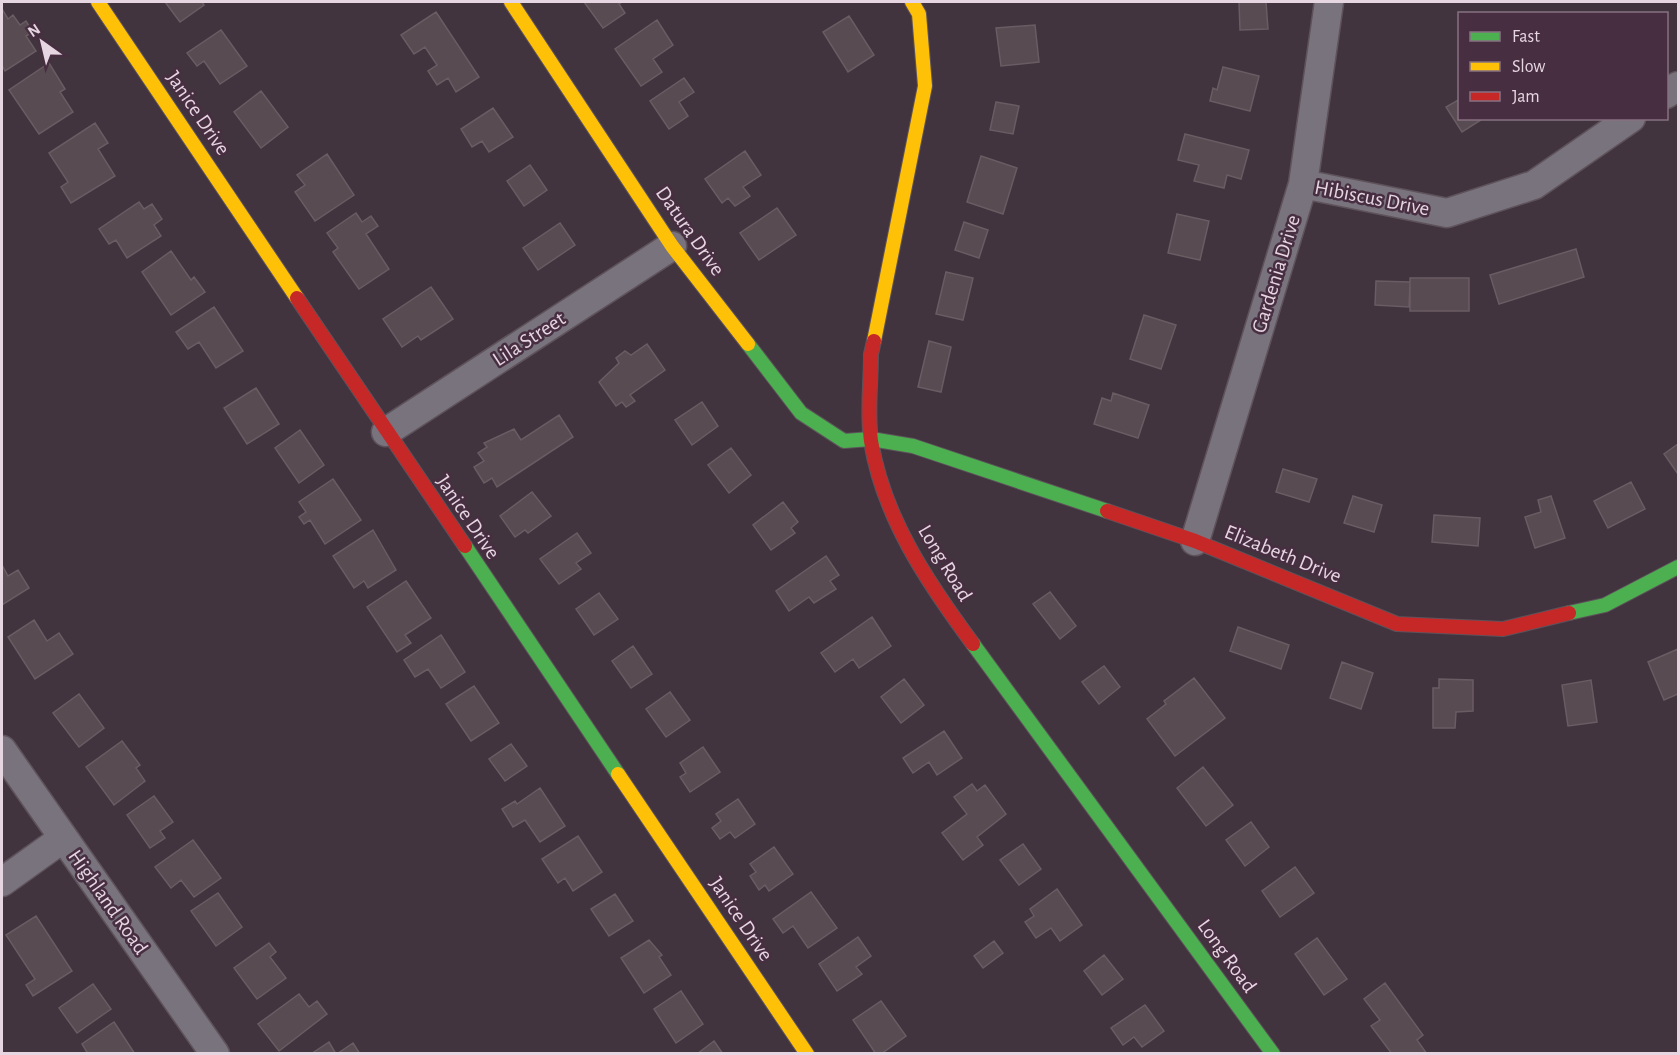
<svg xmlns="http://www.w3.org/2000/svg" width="1680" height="1055" viewBox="0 0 1680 1055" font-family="'Alegreya Sans',sans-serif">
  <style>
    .building { fill: #584b52; stroke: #695c62; stroke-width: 1.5 }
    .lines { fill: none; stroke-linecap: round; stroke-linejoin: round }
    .street-casing { stroke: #5e525b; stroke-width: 31 }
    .fast-casing { stroke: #5e525b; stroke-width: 16 }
    .slow-casing { stroke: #5e525b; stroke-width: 16 }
    .jam-casing { stroke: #5e525b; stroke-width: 16 }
    .street { stroke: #79737e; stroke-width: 28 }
    .fast { stroke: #4caf50; stroke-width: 14 }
    .slow { stroke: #ffc107; stroke-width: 14 }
    .jam { stroke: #c62828; stroke-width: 14 }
    .labels { text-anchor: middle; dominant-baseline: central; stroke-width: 5; stroke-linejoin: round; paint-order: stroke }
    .street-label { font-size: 21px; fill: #e6d6e2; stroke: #472e41 }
  </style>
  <rect width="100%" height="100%" fill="#41343e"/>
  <!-- building -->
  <path class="building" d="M165 2H202L204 5 180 22Z
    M584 2H622L619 4 625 13 603 28Z
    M1239 2H1266L1268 29 1240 30Z
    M2 9 8 19 13 15 20 25 26 21 33 32 26 36 36 51 5 71 2 65Z
    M436 12 479 77 456 92 448 78 437 85 428 71 437 65 425 47 414 54 401 35Z
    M849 16 874 55 848 72 823 32Z
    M657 20 673 45 653 59 662 72 641 86 615 49Z
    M1035 25 1039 62 1001 66 996 28Z
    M221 30 247 66 220 84 204 61 197 66 187 53Z
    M49 63 65 89 60 92 73 112 39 134 9 90Z
    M1223 67 1259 76 1250 111 1210 101 1213 88 1217 90Z
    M684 78 694 92 679 102 688 116 669 129 650 101Z
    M261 91 288 127 261 148 234 112Z
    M1460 99V118H1484L1462 132 1446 107Z
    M996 102 1019 106 1013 134 990 130Z
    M493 108 513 137 489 152 482 141 472 147 461 129Z
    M95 123 108 143 98 149 115 176 71 203 61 187 68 182 49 153Z
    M1185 134 1249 150 1241 179 1227 175 1224 188 1194 181 1199 165 1178 160Z
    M745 151 761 175 743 187 750 196 735 206 728 198 722 203 705 179Z
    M327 154 354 195 315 221 295 192 305 185 297 175Z
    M981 156 1017 168 1003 214 967 202Z
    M530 165 547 190 524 206 507 181Z
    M139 202 144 209 152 204 162 219 154 225 161 236 127 258 116 240 109 244 99 229Z
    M777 208 796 235 759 260 740 233Z
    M356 213 362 222 371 216 378 226 366 234 389 269 359 289 333 252 338 248 327 233Z
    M1177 214 1209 221 1200 260 1168 253Z
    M964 222 988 230 979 258 955 250Z
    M560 223 575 245 538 270 523 248Z
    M1576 249 1584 277 1499 304 1490 275Z
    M171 251 191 280 194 277 205 292 171 315 142 272Z
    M946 272 973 278 963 320 936 314Z
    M1410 278H1469V311H1410Z
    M1376 281 1410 282 1409 307 1375 305Z
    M431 287 453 319 421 340 418 336 402 347 383 319Z
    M214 307 243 351 216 368 199 342 188 349 176 332Z
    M1144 315 1176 325 1161 369 1130 359Z
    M929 341 951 347 941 392 918 387Z
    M647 344 665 370 630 395 635 401 626 407 622 402 616 406 599 382 619 363 616 358 625 351 631 355Z
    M256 388 279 424 247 444 224 408Z
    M1113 393 1149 405 1138 438 1094 424 1102 398 1111 401Z
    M702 402 718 426 692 445 675 420Z
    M559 415 573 437 497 487 492 478 484 483 474 467 484 461 478 453 487 447 484 443 514 429 521 440Z
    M300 430 324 465 299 483 275 448Z
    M1678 444V474L1664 454Z
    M731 448 751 475 729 493 708 465Z
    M1283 469 1317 479 1309 502 1276 492Z
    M333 479 361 520 325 544 310 520 304 524 299 517 306 512 299 502Z
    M1631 482 1645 509 1608 528 1594 501Z
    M532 492 551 516 528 533 525 530 515 537 500 516Z
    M1353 496 1382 505 1374 532 1344 523Z
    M1551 496 1565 538 1535 548 1525 517 1541 512 1538 500Z
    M783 502 798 522 791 528 795 533 771 550 753 525Z
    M1434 515 1480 518 1478 546 1432 542Z
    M373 530 396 570 368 588 364 581 354 588 333 556Z
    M577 533 591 553 576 563 581 569 559 584 540 559Z
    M826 556 839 575 830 581 836 589 814 603 809 597 789 611 776 591Z
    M2 565 8 576 18 570 29 588 2 605Z
    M406 581 431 618 405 635 411 643 397 652 367 607Z
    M1050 592 1076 626 1060 639 1033 604Z
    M599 593 618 619 594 635 576 609Z
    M872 617 891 646 859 668 853 659 835 672 821 653Z
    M34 620 47 641 59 633 73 654 35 679 8 637Z
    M1238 627 1289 645 1281 669 1230 651Z
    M441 635 465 672 441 688 428 669 415 677 404 660Z
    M633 646 652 674 631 688 612 661Z
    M1678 649V694L1664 700 1648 662Z
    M1342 662 1373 673 1361 709 1330 698Z
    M1104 666 1120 687 1099 704 1082 682Z
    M1194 678 1225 718 1175 756 1147 719 1166 704 1164 701Z
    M904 679 924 705 901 723 881 697Z
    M1439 679 1473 680V711L1456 712 1455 728H1433V688H1439Z
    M1591 680 1597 722 1568 726 1562 685Z
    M474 686 499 723 471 741 446 704Z
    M670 692 690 720 666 737 646 709Z
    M79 694 104 728 79 747 53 713Z
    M944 731 962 758 937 775 929 762 913 773 903 758Z
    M122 741 140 765 136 768 145 781 114 805 86 767Z
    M511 744 527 766 505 781 489 759Z
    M703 747 720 772 690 792 680 777 686 773 680 763Z
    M1203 767 1233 805 1206 826 1177 788Z
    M972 784 977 791 985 785 1006 814 977 837 983 845 963 860 942 833 967 814 954 797Z
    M540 788 565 826 540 842 525 820 513 827 502 809 515 801 517 804Z
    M154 796 173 822 160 831 165 838 150 848 127 815Z
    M738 799 755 824 735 838 730 832 720 839 712 828 721 821 716 814Z
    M1251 822 1269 847 1245 866 1226 840Z
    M578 836 602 872 573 891 565 878 558 883 542 859Z
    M193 840 221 878 194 897 181 880 171 888 155 867Z
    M1023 844 1041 869 1019 885 1000 860Z
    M774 847 793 874 769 891 765 885 759 890 750 876 756 872 750 864Z
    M1295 867 1314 893 1280 917 1262 891Z
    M1057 889 1082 925 1060 941 1051 928 1036 938 1025 922 1034 916 1030 909Z
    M811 892 837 928 808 948 793 926 783 933 773 919Z
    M218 893 242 927 216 946 191 911Z
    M615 894 633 921 609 936 591 909Z
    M36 916 72 971 33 996 26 985 35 979 6 935Z
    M858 937 871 956 856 967 862 974 837 991 819 964Z
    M1317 938 1347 979 1324 995 1295 954Z
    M649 940 662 955 659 957 671 975 644 993 621 958Z
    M994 941 1003 953 983 968 974 956Z
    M269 943 276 952 270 957 286 978 257 999 234 968Z
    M1104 955 1123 979 1102 995 1084 971Z
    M1385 983 1423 1035 1417 1040 1427 1054H1392L1371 1026 1380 1020 1364 999Z
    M93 984 111 1009 77 1033 59 1008Z
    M681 991 703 1024 676 1043 654 1009Z
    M299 994 309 1007 317 1001 327 1014 279 1051 258 1024Z
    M881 1001 906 1036 881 1054H876L853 1020Z
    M1145 1005 1164 1031 1142 1047 1134 1037 1123 1045 1111 1028Z
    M114 1022 135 1054H88L82 1044Z
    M714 1041 723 1054H697Z
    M329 1042 336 1054H311Z
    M353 1043 360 1054H337Z"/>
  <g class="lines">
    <defs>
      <path id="street" d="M1666 94 1678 86
        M1303 184 1447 213 1534 185 1631 118
        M386 432 672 246
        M1195 541 1303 184 1329 2
        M2 750 215 1054
        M2 882 62 839"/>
      <path id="fast" d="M748 344 801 413 844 441 871 439 913 446 1107 511
        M465 546 618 774
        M1569 613 1605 605 1678 567
        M973 644 1273 1054"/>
      <path id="slow" d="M98 2 297 298
        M511 2 672 246 748 344
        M874 341 925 86 919 14 912 2
        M618 774 807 1054"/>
      <path id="jam" d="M297 298 465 546
        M874 341 871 354C871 382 867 413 871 441 883 517 928 583 973 644
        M1107 511 1195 541 1397 624 1503 629 1569 613"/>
    </defs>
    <!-- street casing -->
    <use href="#street" class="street-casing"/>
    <!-- fast casing -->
    <use href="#fast" class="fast-casing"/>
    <!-- slow casing -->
    <use href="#slow" class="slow-casing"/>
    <!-- jam casing -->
    <use href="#jam" class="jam-casing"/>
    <!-- street -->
    <use href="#street" class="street"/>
    <!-- fast -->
    <use href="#fast" class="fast"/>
    <!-- slow -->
    <use href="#slow" class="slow"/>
    <!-- jam -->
    <use href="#jam" class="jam"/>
  </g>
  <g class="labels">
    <!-- street labels -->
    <g class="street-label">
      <text transform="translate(198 113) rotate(56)">Janice Drive</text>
      <text transform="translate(1372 198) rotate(11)">Hibiscus Drive</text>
      <text transform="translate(690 231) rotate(55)">Datura Drive</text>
      <text transform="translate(1276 274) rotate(-73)">Gardenia Drive</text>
      <text transform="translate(529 339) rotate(-33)">Lila Street</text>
      <text transform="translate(468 517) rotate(56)">Janice Drive</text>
      <text transform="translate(1283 554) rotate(22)">Elizabeth Drive</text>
      <text transform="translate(945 563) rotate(59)">Long Road</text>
      <text transform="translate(108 902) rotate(55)">Highland Road</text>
      <text transform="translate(741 919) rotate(56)">Janice Drive</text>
      <text transform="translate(1227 956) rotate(54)">Long Road</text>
    </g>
  </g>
  <!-- border -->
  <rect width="1680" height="1055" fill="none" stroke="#e6d6e2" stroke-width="6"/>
  <!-- legend -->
  <rect x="1458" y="12" width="210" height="108" fill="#472e41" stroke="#877181" stroke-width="1.5"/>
  <rect x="1470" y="32" width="30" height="9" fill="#4caf50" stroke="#877181" stroke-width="1.5"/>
  <text x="1512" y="42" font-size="18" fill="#e6d6e2">Fast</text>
  <rect x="1470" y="62" width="30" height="9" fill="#ffc107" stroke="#877181" stroke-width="1.5"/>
  <text x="1512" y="72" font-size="18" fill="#e6d6e2">Slow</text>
  <rect x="1470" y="92" width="30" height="9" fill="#c62828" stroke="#877181" stroke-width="1.5"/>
  <text x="1512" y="102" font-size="18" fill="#e6d6e2">Jam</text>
  <!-- north arrow -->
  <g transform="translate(42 42) rotate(326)" stroke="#472e41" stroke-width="4.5" paint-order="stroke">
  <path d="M0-4.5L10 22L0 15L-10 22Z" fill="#e6d6e2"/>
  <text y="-9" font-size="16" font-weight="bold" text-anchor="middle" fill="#e6d6e2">N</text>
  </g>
</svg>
